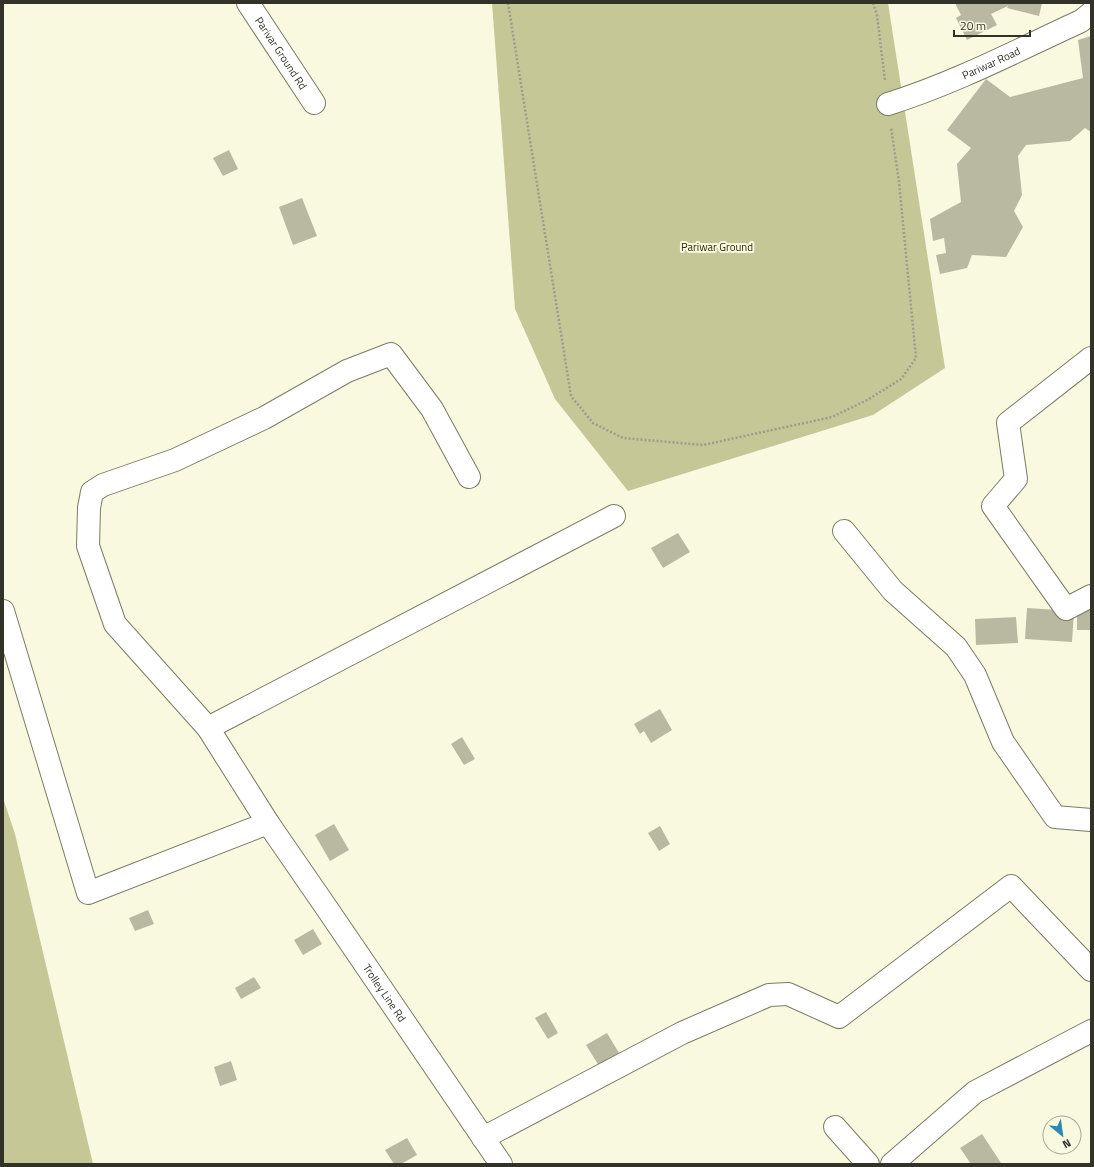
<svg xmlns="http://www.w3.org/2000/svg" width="1094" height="1167" viewBox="0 0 1094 1167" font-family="'Titillium Web',sans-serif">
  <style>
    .green { fill: #c6c797 }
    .building { fill: #b9b9a1 }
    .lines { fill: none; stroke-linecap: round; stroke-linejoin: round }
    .minor-casing { stroke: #7b7c65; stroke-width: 24 }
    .path { stroke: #9c9d8a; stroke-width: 2.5; stroke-dasharray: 2 2; stroke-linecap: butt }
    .minor { stroke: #fff; stroke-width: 22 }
    .labels { text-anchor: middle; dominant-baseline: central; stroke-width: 4; stroke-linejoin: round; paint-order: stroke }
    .street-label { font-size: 11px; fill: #323228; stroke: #f8f9df }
    .park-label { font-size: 11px; fill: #2b2b0a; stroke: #f8f9df }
  </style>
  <rect width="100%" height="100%" fill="#f8f9df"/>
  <!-- green -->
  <path class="green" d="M492 3H888L945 368 873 415 628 491 555 399 515 309Z
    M3 798 15 834 93 1164H3Z"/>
  <!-- building -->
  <path class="building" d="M955 3H1042L1039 16 1007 8 1008 6 991 14 997 25 967 40 956 18 961 15Z
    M1091 36V132L1085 128 1070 141 1026 145 1018 156 1022 195 1014 211 1023 227 1006 257 972 255 967 268 940 274 936 255 946 253 944 238 933 241 930 219 961 202 957 164 971 148 947 130 986 79 1010 97 1083 78 1078 40Z
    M229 150 238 169 223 176 213 158Z
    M302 198 317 236 293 245 279 207Z
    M678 533 690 552 663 568 651 548Z
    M1077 605H1091V630H1077Z
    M1027 608 1074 611 1072 642 1025 639Z
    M1016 617 1018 643 976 645 975 619Z
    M660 709 672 730 651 743 644 731 640 734 634 724Z
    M462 737 475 759 464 765 451 744Z
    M334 824 349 850 330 861 315 835Z
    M660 826 670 844 659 851 648 833Z
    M148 910 154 924 135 931 129 918Z
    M313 929 322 944 303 955 294 940Z
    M254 977 261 988 241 999 235 988Z
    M546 1012 558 1033 548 1039 535 1018Z
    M607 1033 619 1053 599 1066 586 1045Z
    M231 1061 237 1080 220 1086 214 1067Z
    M982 1134 1001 1163 999 1164H971L960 1148Z
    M407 1138 417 1155 401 1164H394L385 1150Z"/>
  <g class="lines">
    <defs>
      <g id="minor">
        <path id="s1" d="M248 3 314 103"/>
        <path id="s2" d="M888 104C955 83 1018 50 1081 21L1091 13"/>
        <path d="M1091 358 1008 423 1016 479 993 506 1066 609 1091 596"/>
        <path id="s3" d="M469 477 432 409 391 354 347 371 264 418 175 460 103 485 92 492 89 508 88 546 115 624 208 728 268 823 328 910 501 1164"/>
        <path d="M844 531 893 591 956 647 975 675 1003 742 1055 817 1091 820"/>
        <path d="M3 611 88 893 268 823"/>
        <path d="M208 728 614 516"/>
        <path d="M835 1127 868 1164"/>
        <path d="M483 1138 682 1033 769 995 788 994 839 1017 1011 886 1091 970"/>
        <path d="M892 1164 975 1092 1091 1031"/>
      </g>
    </defs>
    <!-- minor casing -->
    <use href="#minor" class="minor-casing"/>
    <!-- path -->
    <path class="path" d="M508 3 571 396 593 423 623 438 703 445 832 417 869 399 901 379 916 358 899 182 891 127
      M873 3 877 15 885 81"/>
    <!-- minor -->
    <use href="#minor" class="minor"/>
  </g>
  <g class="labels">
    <!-- street labels -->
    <g class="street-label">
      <text stroke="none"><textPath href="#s1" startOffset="60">Parivar Ground Rd</textPath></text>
      <text stroke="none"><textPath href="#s2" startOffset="111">Pariwar Road</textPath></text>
      <text stroke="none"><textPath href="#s3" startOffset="1071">Trolley Line Rd</textPath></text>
    </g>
    <!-- park labels -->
    <g class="park-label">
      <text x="717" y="247">Pariwar Ground</text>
    </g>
  </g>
  <!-- border -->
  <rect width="1094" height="1167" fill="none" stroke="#323228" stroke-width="8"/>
  <!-- north arrow -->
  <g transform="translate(1062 1135) rotate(151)"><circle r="19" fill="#f8f9df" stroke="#a9a996"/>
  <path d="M0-3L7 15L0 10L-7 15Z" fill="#2a8ab5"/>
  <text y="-6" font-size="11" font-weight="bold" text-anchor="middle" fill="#323228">N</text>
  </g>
  <!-- scale -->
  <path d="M954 30v6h76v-6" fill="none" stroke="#323228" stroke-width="2"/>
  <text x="960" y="30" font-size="12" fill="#323228" stroke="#f8f9df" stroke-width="3" paint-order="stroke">20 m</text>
</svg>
